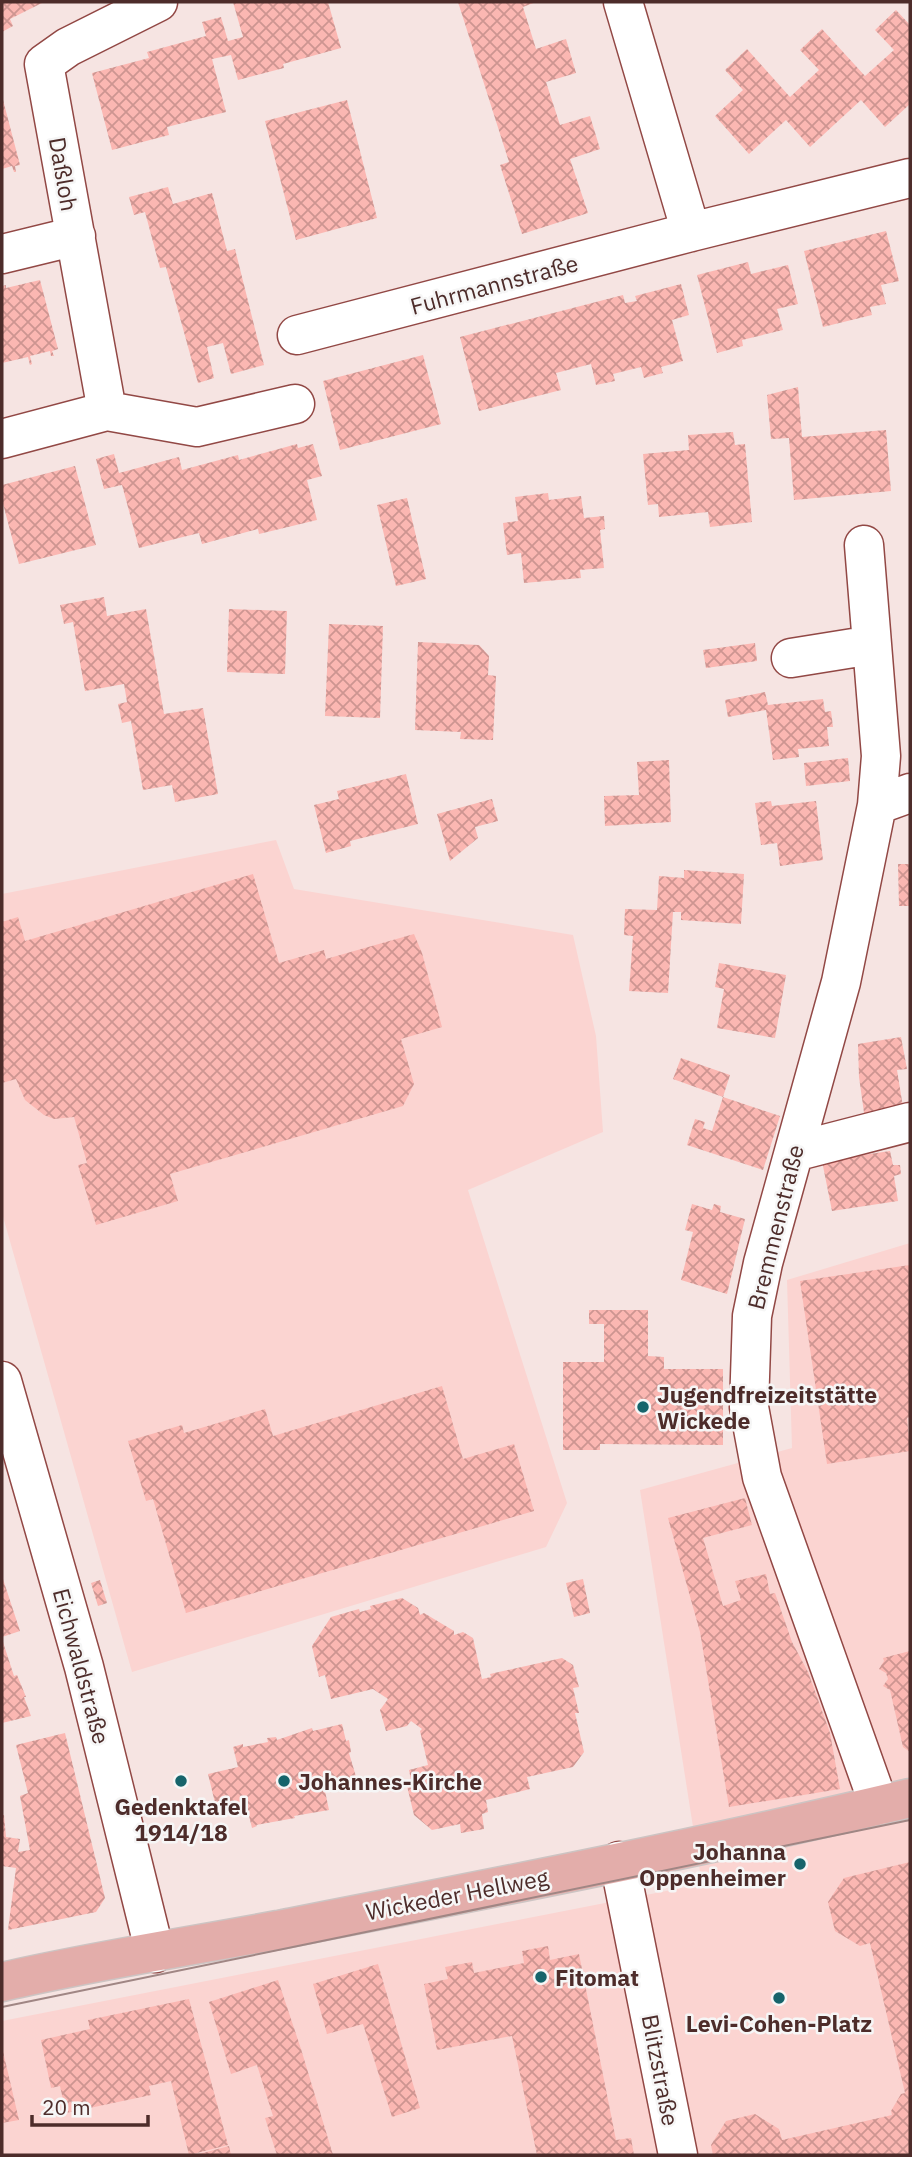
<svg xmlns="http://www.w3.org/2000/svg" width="912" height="2157" viewBox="0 0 912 2157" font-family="'IBM Plex Sans',sans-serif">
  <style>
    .built { fill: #fbd4d1 }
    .building { fill: url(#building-cross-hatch) }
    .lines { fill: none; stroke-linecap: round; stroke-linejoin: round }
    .minor-casing { stroke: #924845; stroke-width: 41 }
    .major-casing { stroke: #cdc4c3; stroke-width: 41 }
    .minor { stroke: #fff; stroke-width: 38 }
    .major { stroke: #e3adaa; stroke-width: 38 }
    .tram { stroke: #a08684; stroke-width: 2 }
    .poi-dot { fill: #16646b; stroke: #f6f6f6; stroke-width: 2.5 }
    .labels { text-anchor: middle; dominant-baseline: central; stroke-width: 5; stroke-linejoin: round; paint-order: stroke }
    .street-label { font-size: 23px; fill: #4d2c2a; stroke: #f6f6f6 }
    .poi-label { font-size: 23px; font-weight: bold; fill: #4d2c2a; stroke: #f6f6f6; text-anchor: start }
  </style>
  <defs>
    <pattern id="building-cross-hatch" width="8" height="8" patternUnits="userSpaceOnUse" patternTransform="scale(1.75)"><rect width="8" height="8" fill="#fbb7b2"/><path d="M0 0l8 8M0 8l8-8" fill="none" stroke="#cd9591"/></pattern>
  </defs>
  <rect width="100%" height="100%" fill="#f6e4e2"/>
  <!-- built -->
  <path class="built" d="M276 840 294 889 573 935 596 1036 603 1132 468 1190 567 1503 546 1547 132 1672 2 1213V894Z
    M910 1243V2155H2V2021L702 1884 640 1490 792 1448 787 1280Z"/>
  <!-- building -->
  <path class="building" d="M2 2H44L10 19 13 26 2 32Z
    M233 2H328L341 48 283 64 284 68 238 80 231 55 212 59 226 112 167 127 169 135 112 150 92 73 149 58 147 52 206 36 202 22 221 17 228 41 243 37Z
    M458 2H536L523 7 536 49 566 39 576 73 546 82 560 125 590 116 600 149 570 159 588 213 522 234 500 165 509 162Z
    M896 10 910 25V104L885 127 861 100 810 147 786 120 749 154 715 116 743 90 725 70 747 49 790 97 819 70 800 50 822 29 865 76 894 50 875 30Z
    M2 96 20 165 15 166 16 172H14L12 166 2 169Z
    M347 100 377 218 296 240 265 121Z
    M168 187 173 204 212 193 227 251 235 249 264 365 231 374 223 343 207 347 214 378 198 383 166 267 160 268 145 212 134 215 129 197Z
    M886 231 899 281 881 285 886 304 870 307 872 315 823 327 804 251Z
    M748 262 751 274 788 265 798 304 777 309 783 330 742 340 743 346 717 353 697 275Z
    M40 280 58 349 52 351 54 356H51L50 351 30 356 32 364 30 365 28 357 2 363V286L6 285V288Z
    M681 284 689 315 672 320 683 361 661 367 663 373 644 378 641 367 613 374 615 381 596 385 591 364 556 373 561 390 479 411 460 337 623 295 625 303 637 301 635 296Z
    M423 355 441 424 340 450 323 381Z
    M798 387 802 437 886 430 891 491 794 500 789 438 771 439 767 395Z
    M733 432 735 445 745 444 752 522 710 527 708 512 659 517 658 504 648 505 643 454 689 450 688 435Z
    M297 444 298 448 313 444 322 476 307 480 317 520 259 534 258 529 202 544 199 533 139 548 122 485 104 489 96 459 114 454 119 473 179 457 182 470 238 455 239 460Z
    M75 466 96 545 19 564 2 500V485Z
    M548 493 549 500 581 496 584 518 604 516 605 529 600 530 604 568 580 570 581 578 524 583 521 553 507 555 503 523 518 521 515 497Z
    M407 498 426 579 396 586 377 505Z
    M104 597 107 616 146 609 164 714 203 708 218 794 175 802 172 785 143 790 131 721 122 723 118 704 127 702 124 684 85 691 73 622 64 624 60 605Z
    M229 609 287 611 285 674 227 672Z
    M329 624 383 626 380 718 325 716Z
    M418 642 479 645 489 656 488 675 496 676 493 740 460 739 461 732 415 730Z
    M755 643 757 661 706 668 703 650Z
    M765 692 768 705 823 699 825 712 831 711 833 727H827L829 746 798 749 799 757 773 760 766 710 728 717 725 700Z
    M848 758 850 781 806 786 804 763Z
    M669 760 671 822 605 826 604 796 639 795 637 762Z
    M406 774 418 824 350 841 351 846 326 853 314 805 339 799 337 791Z
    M492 799 498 821 475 827 478 838 450 861 437 814Z
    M771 801 772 806 816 801 823 860 780 866 777 843 761 845 755 803Z
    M898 864H910V906H899Z
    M684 870 744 874 741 924 681 920V912H673L668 993 629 991 633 936 624 935 625 909 657 910 659 876 684 878Z
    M253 874 279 963 324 950 326 959 414 934 422 953 442 1027 401 1039 414 1084 403 1106 170 1174 178 1201 96 1225 78 1165 87 1163 74 1117 54 1119 44 1115 25 1100 16 1079 2 1083V922L18 917 25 941Z
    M719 963 786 975 775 1038 717 1028 724 989 715 987Z
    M901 1037 907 1069 897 1070 904 1113 865 1120 859 1077 858 1044Z
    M681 1058 730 1075 723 1097 673 1079Z
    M723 1097 780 1116 763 1170 687 1145 695 1119 705 1122 703 1128 712 1131Z
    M890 1151 893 1165H900L901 1174 894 1176 898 1201 832 1211 822 1161Z
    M692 1204 712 1210 714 1204 721 1206 720 1212 745 1219 727 1294 681 1280 693 1232 685 1230Z
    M910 1265V1417L907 1418 910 1451 827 1464 800 1281Z
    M589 1310H648V1356L664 1357V1369H723V1445L600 1444V1450H563V1362H604V1324H589Z
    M442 1386 463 1459 514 1444 534 1511 186 1613 153 1499 146 1501 128 1441 182 1425 184 1433 265 1409 273 1436Z
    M745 1498 752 1525 703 1538 723 1606 741 1600 735 1581 766 1574 770 1594 775 1593 792 1642 808 1672 830 1733 840 1789 729 1807 700 1632 668 1518Z
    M2 1576 20 1631 2 1637Z
    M583 1579 590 1613 574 1617 566 1583Z
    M100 1580 107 1603 98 1606 91 1583Z
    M402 1598 418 1608 420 1615 424 1613 454 1631V1635L463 1632 473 1638 482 1679 491 1677 490 1674 562 1658 573 1665 579 1687 573 1688 579 1713H575L584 1752 573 1767 527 1777 530 1789 486 1800 488 1812 482 1814 484 1829 461 1833 460 1824 432 1830 414 1815 407 1786 412 1785 409 1770 428 1765 420 1731 422 1729 411 1721 407 1726 386 1731 380 1710 388 1699 373 1689 331 1699 325 1675 319 1677 312 1646 331 1617 359 1609 360 1612 371 1609 370 1606Z
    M2 1639 14 1676 17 1675 26 1697H24L31 1716 2 1723Z
    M910 1651V1752L903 1747 890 1690 883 1686 888 1679 886 1673 879 1669 884 1661 883 1658Z
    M342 1724 346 1741 349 1740 351 1752 349 1753 360 1790 350 1792 349 1786 325 1791 329 1810 294 1816 295 1818 256 1825 257 1826 252 1828 246 1804 240 1805 241 1808 217 1811 208 1774 238 1767 233 1747 243 1744V1747L268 1742 267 1738 276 1737 277 1740 312 1728 313 1731Z
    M65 1733 105 1898 96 1912 8 1930 16 1868 2 1866V1815H4L6 1837 20 1839 18 1852 30 1850 20 1796 28 1793 16 1745Z
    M910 1862V2155H713L711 2145 726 2121 755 2114 779 2129 782 2140 892 2115 891 2111 901 2094 905 2093 870 1943 860 1946 835 1931 828 1902 844 1878Z
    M548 1946 550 1960 579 1954 616 2140 631 2138 634 2155H537L512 2036 437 2050 424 1984 448 1979 445 1967 472 1962 474 1973 524 1963 522 1951Z
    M378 1964 420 2108 392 2117 363 2024 327 2034 313 1984Z
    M278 1980 301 2049 333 2155H277L265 2118 273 2116 257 2065 231 2074 209 2002Z
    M189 1999 228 2145 189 2155 171 2081 149 2086 151 2095 66 2113 60 2086 51 2088 41 2040 90 2029 88 2020Z
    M2 2047 19 2120 2 2123Z
    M229 2146 231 2155H199V2154Z"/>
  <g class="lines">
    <defs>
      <path id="minor" d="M623 2 691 232
        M2 254 76 236
        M297 335 691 232 910 178
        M107 411 44 64 68 47 158 2
        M2 439 107 411 197 427 295 404
        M864 545 881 756 877 805 841 982 763 1263 752 1316 749 1407 762 1477 879 1805
        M791 658 872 645
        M877 805 910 793
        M794 1152 910 1122
        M2 1381 84 1667 155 1953
        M619 1861 678 2155"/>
      <path id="major" d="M2 1982C93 1961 186 1947 278 1930 489 1889 701 1848 910 1798"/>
    </defs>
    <!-- minor casing -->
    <use href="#minor" class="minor-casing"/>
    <!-- major casing -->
    <use href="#major" class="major-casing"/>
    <!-- minor -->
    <use href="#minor" class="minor"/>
    <!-- major -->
    <use href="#major" class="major"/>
    <!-- tram -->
    <path class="tram" d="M2 2007 910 1820"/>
  </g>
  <!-- markers -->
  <g class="poi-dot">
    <circle cx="643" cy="1407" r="7"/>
    <circle cx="181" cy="1781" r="7"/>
    <circle cx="284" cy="1781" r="7"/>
    <circle cx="800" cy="1864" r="7"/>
    <circle cx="541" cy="1977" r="7"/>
    <circle cx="779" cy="1998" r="7"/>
  </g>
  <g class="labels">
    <!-- street labels -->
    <g class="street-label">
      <text transform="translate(64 174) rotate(80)">Daßloh</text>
      <text transform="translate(494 284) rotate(-15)">Fuhrmannstraße</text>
      <text transform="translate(775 1227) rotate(-76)">Bremmenstraße</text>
      <text transform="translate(82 1666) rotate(75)">Eichwaldstraße</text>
      <text transform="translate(457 1894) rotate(-11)">Wickeder Hellweg</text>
      <text transform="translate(661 2070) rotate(79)">Blitzstraße</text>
    </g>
    <!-- poi labels -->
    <g class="poi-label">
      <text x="657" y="1394">Jugendfreizeitstätte<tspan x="657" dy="26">Wickede</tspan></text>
      <text x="298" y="1781">Johannes-Kirche</text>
      <text x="181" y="1806" text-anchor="middle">Gedenktafel<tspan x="181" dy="26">1914/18</tspan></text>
      <text x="786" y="1851" text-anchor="end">Johanna<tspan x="786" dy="26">Oppenheimer</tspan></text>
      <text x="555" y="1977">Fitomat</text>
      <text x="779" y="2023" text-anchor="middle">Levi-Cohen-Platz</text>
    </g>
  </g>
  <!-- border -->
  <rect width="912" height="2157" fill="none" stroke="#4d2c2a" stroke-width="7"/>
  <!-- scale -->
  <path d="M32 2115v10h116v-10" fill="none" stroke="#4d2c2a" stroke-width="3.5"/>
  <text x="42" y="2115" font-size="21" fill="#4d2c2a" stroke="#f6f6f6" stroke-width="5" paint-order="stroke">20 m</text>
</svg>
